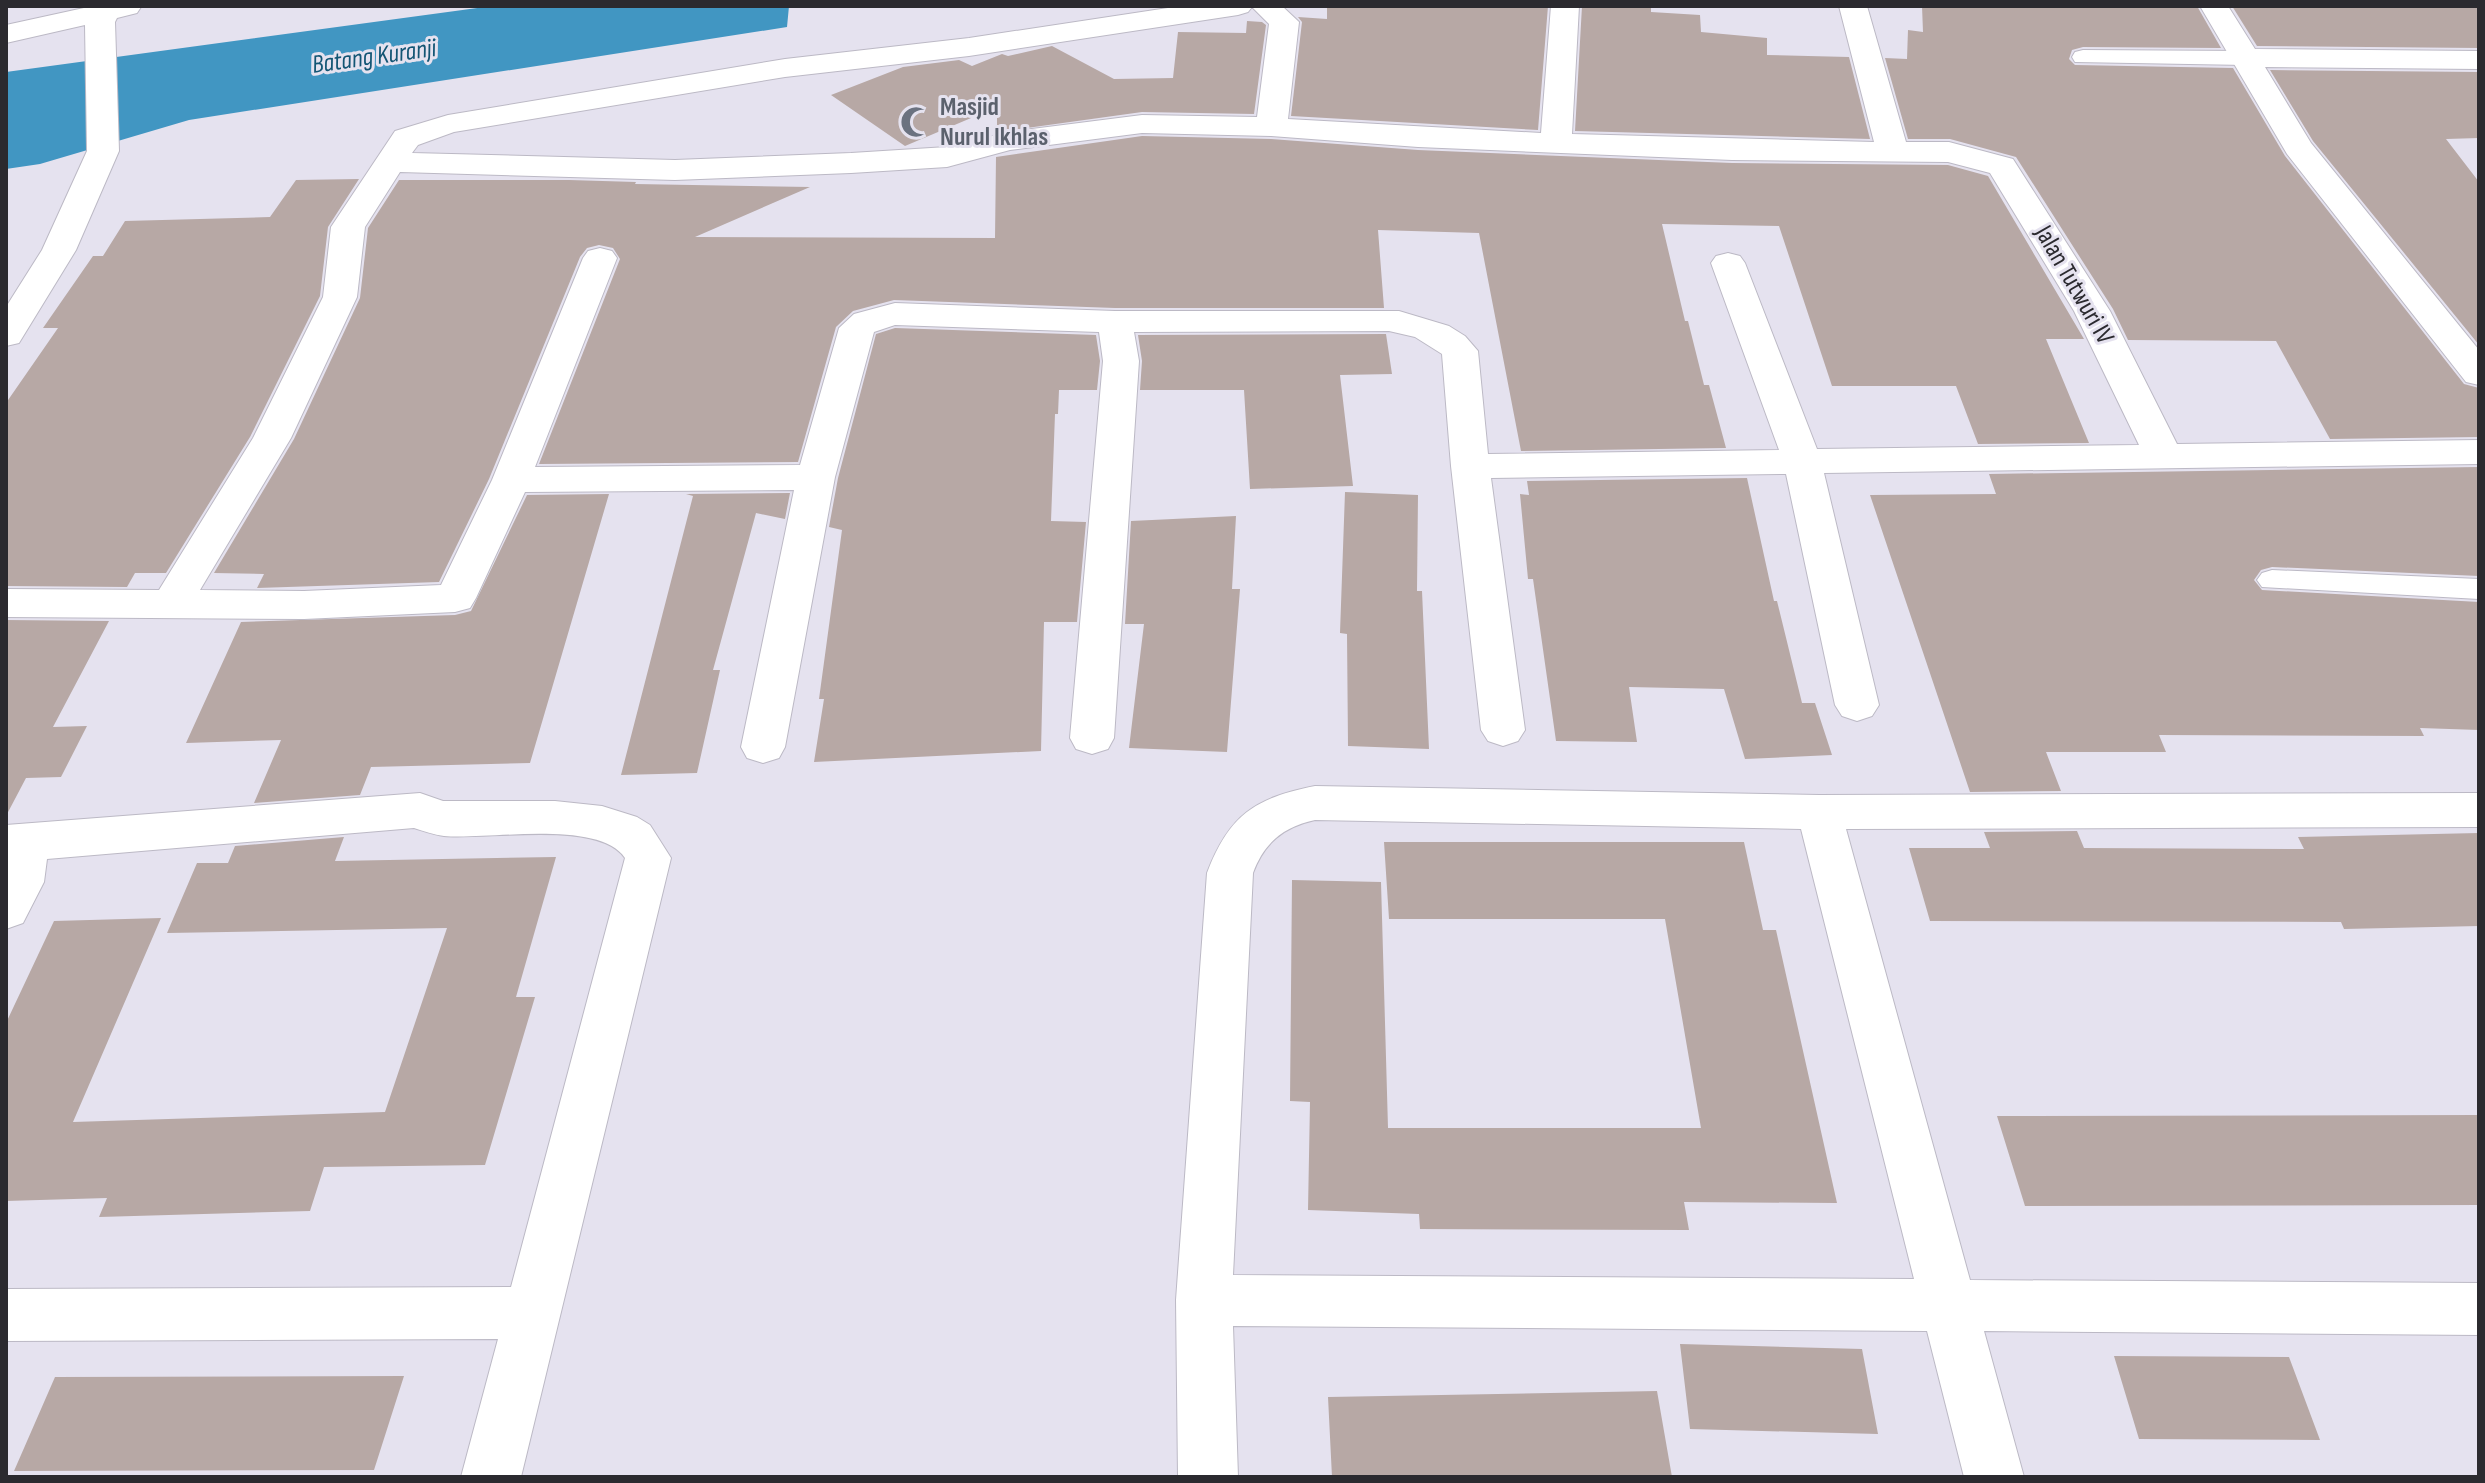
<svg xmlns="http://www.w3.org/2000/svg" width="2485" height="1483" viewBox="0 0 2485 1483" font-family="'Sofia Sans Condensed',sans-serif">
  <style>
    .water { fill: #4196c2 }
    .building { fill: #b7a8a5 }
    .lines { fill: none; stroke-linecap: round; stroke-linejoin: round }
    .service-casing { stroke: #bcb9c5; stroke-width: 2 }
    .minor-casing { stroke: #bcb9c5; stroke-width: 2 }
    .service { fill: #fff; fill-rule: evenodd }
    .minor { fill: #fff; fill-rule: evenodd }
    .labels { text-anchor: middle; dominant-baseline: central; stroke-width: 6; stroke-linejoin: round; paint-order: stroke }
    .far-water-label { font-size: 26px; font-style: italic; fill: #135574; stroke: #e5e2ef }
    .far-worship-label { font-size: 26px; font-weight: bold; fill: #5b616d; stroke: #e5e2ef; text-anchor: start }
    .far-street-label { font-size: 26px; fill: #2b2a2f; stroke: #e5e2ef }
  </style>
  <rect width="100%" height="100%" fill="#e5e2ef"/>
  <!-- water -->
  <path class="water" d="M492 6H789L787 27 189 120 40 164 6 169V72Z"/>
  <!-- building -->
  <path class="building" d="M1327 6H1548L1538 130 1291 116 1302 22 1298 17 1327 19Z
    M1582 6H1651V12L1700 15 1701 32 1767 38V55L1849 57 1870 139 1575 131Z
    M1922 6H2197L2221 48 2083 47 2072 50 2069 59 2075 65 2233 68 2285 156 2464 384 2479 388V437L2330 439 2276 341 2128 340 2113 309 2016 157 1950 139H1908L1885 58 1907 59 1908 30 1923 32Z
    M2232 6H2479V48L2257 46Z
    M1247 21 1262 22 1266 25 1254 114 1142 112 997 132V107L905 146 831 95 903 67 959 60 972 66 1002 54 1008 56 1052 46 1114 79 1173 78 1178 32 1246 33Z
    M2270 70 2479 72V138L2446 139 2479 182V345L2313 141Z
    M1142 136 1271 139 1418 150 1732 163 1948 165 1988 176 2084 339H2046L2089 443 1978 444 1956 386H1832L1779 226 1662 224 1685 321H1688L1704 385H1709L1726 448 1521 451 1479 233 1378 230 1384 308H1115L894 300 853 311 836 327 798 462 539 464 620 259 613 248 599 245 587 248 580 257 489 479 439 582 257 588 264 574 214 573 294 439 360 298 368 228 399 180H569L636 182 635 184 810 187 695 237 995 238 996 157Z
    M359 179 328 227 320 296 250 437 166 573H135L127 587 6 586V403L58 328H43L93 256H103L125 221 270 217 296 180Z
    M895 328 1096 335 1100 361 1097 390H1059L1058 414H1055L1051 521 1086 522 1077 622H1044L1041 751 814 762 824 699H819L842 530 829 527 838 478 876 334Z
    M1386 334 1392 374 1340 375 1353 486 1250 489 1244 390H1140L1142 361 1138 335Z
    M2479 467V576L2272 567 2261 570 2254 580 2262 590 2479 602V730L2420 728 2424 736 2159 735 2166 752H2046L2061 791 1970 792 1870 495 1996 494 1989 474Z
    M1747 478 1774 601H1777L1802 703H1815L1832 755 1745 759 1724 689 1629 687 1637 742 1556 741 1533 579H1528L1520 494 1529 495 1527 481Z
    M1345 492 1418 495 1417 591H1422L1429 749 1348 746 1347 634 1340 633Z
    M790 493 785 519 756 513 713 670H720L697 773 621 775 693 496 686 494Z
    M609 494 530 763 371 767 360 795 254 803 281 740 186 743 241 622 455 615 471 611 527 495Z
    M1236 516 1232 589H1240L1227 752 1129 748 1144 624H1125L1131 521Z
    M6 620 109 621 53 727 87 726 61 777 26 778 6 816Z
    M2077 831 2084 848 2304 849 2298 837 2479 833V926L2344 929 2341 922 1930 921 1909 848H1990L1984 832Z
    M344 837 335 861 556 857 516 997H535L485 1165 324 1167 310 1211 99 1217 107 1198 6 1201V1023L54 921 161 918 73 1122 385 1112 447 928 167 933 197 863H228L235 846Z
    M1384 842H1744L1763 930H1776L1837 1203 1684 1202 1689 1230 1420 1229 1419 1214 1308 1210 1310 1102 1290 1101 1292 880 1381 882 1388 1128H1701L1665 919H1389Z
    M2479 1115V1205L2025 1206 1997 1116Z
    M1680 1344 1862 1349 1878 1434 1690 1429Z
    M2114 1356 2289 1357 2320 1440 2139 1439Z
    M404 1376 374 1470 14 1471 55 1377Z
    M1657 1391 1672 1477H1332L1328 1397Z"/>
  <g class="lines">
    <defs>
      <path id="service" d="M2083 50 2246 51 2257 58 2246 65 2075 62 2072 57 2075 52Z
        M2272 570 2479 579V599L2262 587 2257 580 2262 573Z"/>
      <path id="minor" d="M93 6 141 7 137 13 117 18 115 22 119 151 76 250 19 343 6 346V307L42 250 87 151 85 25 6 43V25Z
        M1181 6H1282L1299 22 1288 119 1541 133 1551 6H1579L1572 134 1874 142 1839 6H1867L1906 142H1949L2013 159 2110 311 2177 444 2479 440V464L1824 473 1879 705 1872 716 1857 721 1842 716 1835 705 1786 474 1491 478 1525 730 1518 741 1503 746 1488 741 1481 730 1451 466 1442 354 1415 337 1389 331 1134 332 1139 361 1114 738 1108 749 1092 754 1076 749 1070 738 1103 361 1099 332 895 325 874 332 835 477 785 747 779 758 763 763 747 758 741 747 794 490 525 492 476 598 470 608 455 612 304 619 6 617V589L159 590 253 438 323 297 331 227 395 131 448 115 785 59 969 38ZM1252 7 1269 24 1257 117 1142 115 1009 132 947 147 851 153 675 160 412 153 418 145 454 132 785 77 969 56 1238 15 1248 12ZM1142 133 1271 136 1418 147 1732 160 1948 162 1990 173 2074 311 2139 445 1817 449 1745 263 1740 256 1728 253 1716 256 1711 263 1779 450 1488 454 1478 351 1465 336 1449 326 1399 311H1115L895 303 854 314 839 328 800 465 535 467 617 258 612 251 600 248 588 251 583 258 492 480 441 585 304 591 200 590 291 438 357 297 365 227 400 172 675 180 851 173 947 167 1010 150Z
        M2200 6H2228L2255 49 2479 51V69L2265 67 2311 143 2479 350V385L2466 382 2287 154Z
        M1315 786 1819 795 2479 793V827L1846 829 1970 1280 2479 1283V1335L1984 1331 2024 1477H1964L1927 1331 1233 1326 1238 1477H1178L1176 1300 1207 873C1229 815 1255 798 1315 786ZM1315 820 1801 829 1914 1279 1233 1275 1253 873C1264 843 1283 827 1315 820Z
        M420 793 443 801H555L602 806 637 817 650 825 671 858 521 1477H461L498 1339 6 1341V1289L511 1287 625 858C599 819 487 840 444 836 434 835 424 831 414 828L47 859 44 882 23 923 6 929V825Z"/>
    </defs>
    <!-- service casing -->
    <use href="#service" class="service-casing"/>
    <!-- minor casing -->
    <use href="#minor" class="minor-casing"/>
    <!-- service -->
    <use href="#service" class="service"/>
    <!-- minor -->
    <use href="#minor" class="minor"/>
  </g>
  <!-- icons -->
  <defs>
    <symbol id="mosque-bare" viewBox="-9 -9 18 18"><path d="M3.5-4.9A6 6 0 1 0 3.5 4.9A5 5 0 1 1 3.5-4.9Z" fill="#6b7280" stroke="#e5e2ef" stroke-width="2.5" paint-order="stroke"/></symbol>
  </defs>
  <g fill-rule="evenodd">
    <use href="#mosque-bare" x="894" y="100" width="44" height="44"/>
  </g>
  <g class="labels">
    <!-- far-water labels -->
    <g class="far-water-label">
      <text transform="translate(374 57) rotate(-8)">Batang Kuranji</text>
    </g>
    <!-- far-worship labels -->
    <g class="far-worship-label">
      <text x="940" y="107">Masjid<tspan x="940" dy="30">Nurul Ikhlas</tspan></text>
    </g>
    <!-- far-street labels -->
    <g class="far-street-label">
      <text transform="translate(2074 285) rotate(60)">Jalan Tutwuri IV</text>
    </g>
  </g>
  <!-- border -->
  <rect width="2485" height="1483" fill="none" stroke="#2b2a2f" stroke-width="16"/>
</svg>
